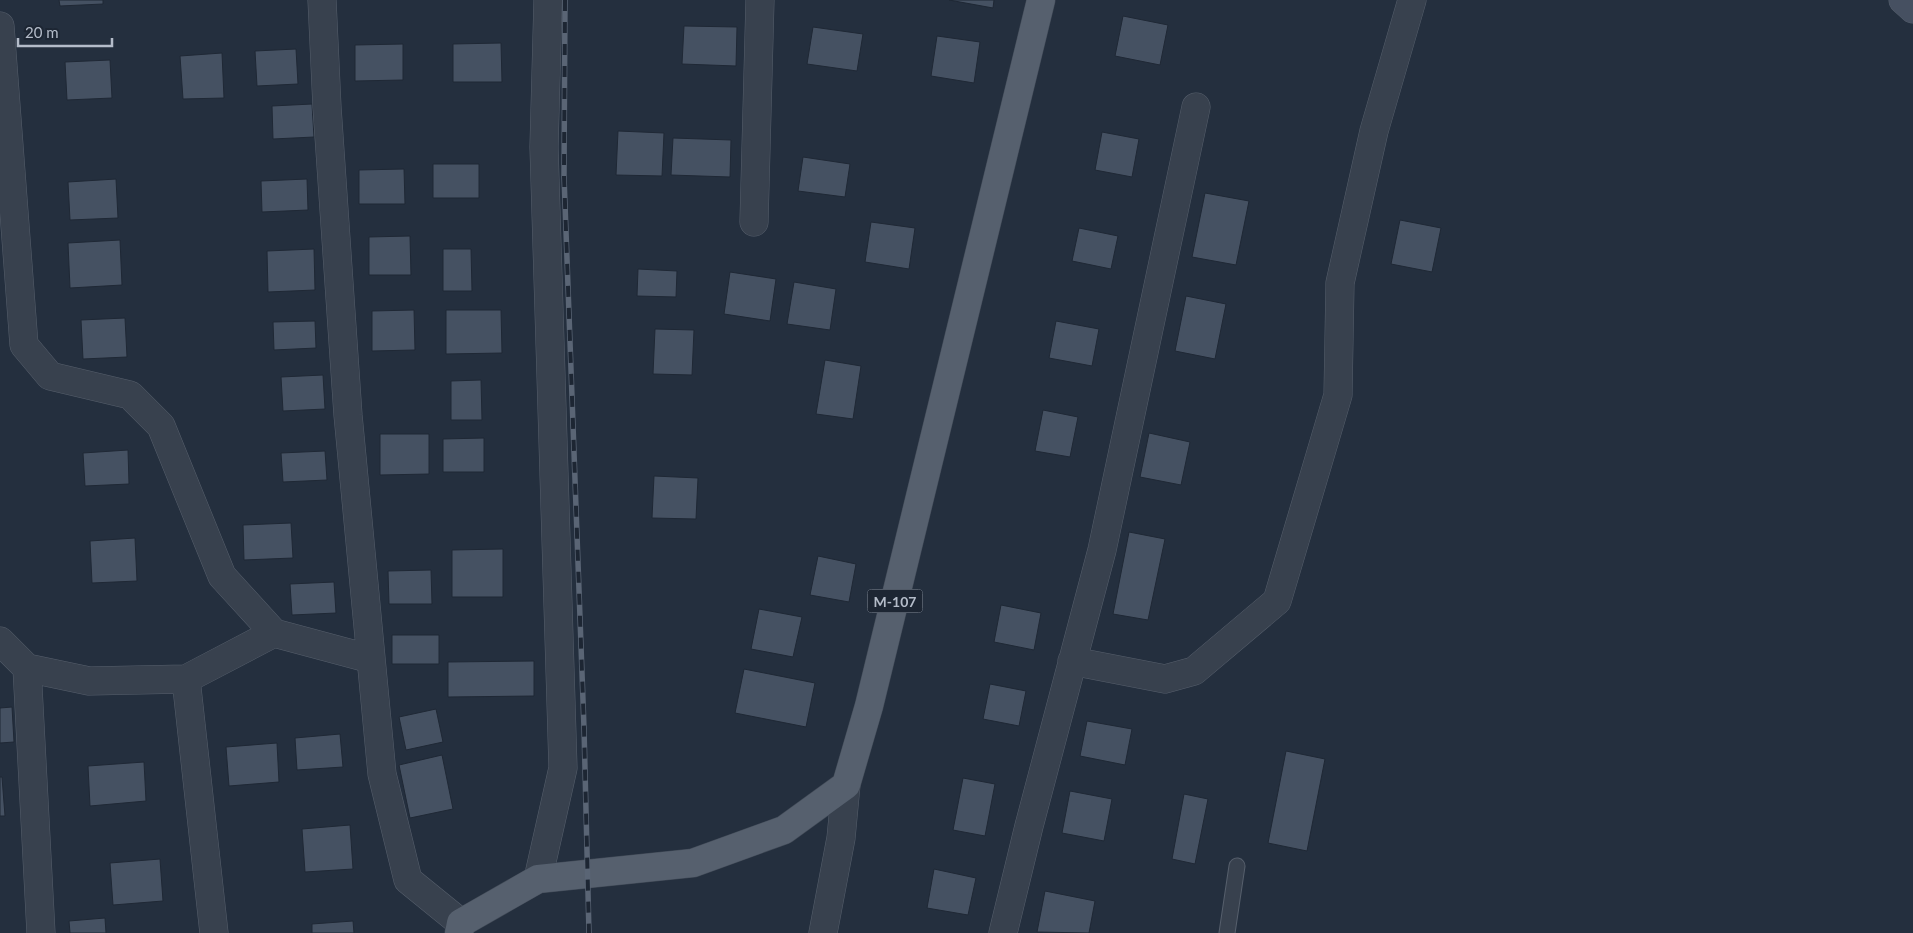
<svg xmlns="http://www.w3.org/2000/svg" width="1913" height="933" viewBox="0 0 1913 933" font-family="Lato,sans-serif">
  <style>
    .building { fill: #455162; stroke: #1f2835 }
    .lines { fill: none; stroke-linecap: round; stroke-linejoin: round }
    .lane-casing { stroke: #565f6c; stroke-width: 17 }
    .street-casing { stroke: #565f6c; stroke-width: 29 }
    .secondary-casing { stroke: #565f6c; stroke-width: 29 }
    .primary-casing { stroke: #414a57; stroke-width: 29 }
    .lane { stroke: #38414e; stroke-width: 15 }
    .street { stroke: #38414e; stroke-width: 28 }
    .secondary { stroke: #465061; stroke-width: 28 }
    .primary { stroke: #56606e; stroke-width: 28 }
    .rail-casing { stroke: #5a6575; stroke-width: 5.5 }
    .rail { stroke: #1d2633; stroke-width: 4; stroke-dasharray: 11; stroke-linecap: butt }
    .labels { text-anchor: middle; dominant-baseline: central; stroke-width: 4.5; stroke-linejoin: round; paint-order: stroke }
    .shield { fill: #1d2633; stroke: #878f9c; stroke-width: 1 }
    .shield-label { font-size: 14px; font-weight: bold; fill: #b4bcc9 }
  </style>
  <rect width="100%" height="100%" fill="#242f3e"/>
  <!-- building -->
  <path class="building" d="M59 0H103V4L60 6Z
    M949 0H994L993 8Z
    M1123 16 1168 25 1160 65 1115 56Z
    M684 26 737 27 736 66 682 64Z
    M813 27 863 34 857 71 807 64Z
    M937 36 980 42 974 83 931 76Z
    M501 43 502 82H453V44Z
    M403 44V80L355 81V45Z
    M296 49 298 84 257 86 255 51Z
    M222 53 224 98 183 99 180 56Z
    M110 60 112 98 67 100 65 62Z
    M312 104 314 137 273 139 272 106Z
    M618 131 664 133 662 176 616 175Z
    M1102 132 1139 139 1132 177 1095 170Z
    M673 138 731 140 730 177 671 175Z
    M803 157 850 164 845 197 798 191Z
    M433 164H479V198H433Z
    M404 169 405 204H359V170Z
    M116 179 118 218 70 220 68 182Z
    M307 179 308 210 262 212 261 181Z
    M1205 193 1249 201 1236 265 1192 257Z
    M1400 220 1441 228 1432 272 1391 264Z
    M871 222 915 228 909 269 865 262Z
    M1079 228 1118 236 1111 269 1072 261Z
    M410 236 411 275H369V237Z
    M120 240 122 285 70 288 68 243Z
    M314 249 315 290 268 292 267 251Z
    M443 249H471L472 291H443Z
    M638 269 677 271 676 297 637 296Z
    M730 272 776 279 770 321 724 314Z
    M794 282 836 289 830 330 787 324Z
    M1186 296 1226 304 1215 359 1175 351Z
    M414 310 415 350 372 351V311Z
    M446 310H501L502 353 446 354Z
    M125 318 127 357 83 359 81 320Z
    M315 321 316 348 274 350 273 322Z
    M1056 321 1099 329 1092 366 1049 358Z
    M655 329 694 330 692 375 653 374Z
    M825 360 861 366 853 419 816 414Z
    M323 375 325 409 283 411 281 377Z
    M481 380 482 420H451V381Z
    M1043 410 1078 417 1070 457 1035 451Z
    M1149 433 1190 442 1181 485 1140 477Z
    M380 434H429V474L380 475Z
    M484 438V472H443V439Z
    M128 450 129 484 85 486 83 453Z
    M325 451 327 480 283 482 281 453Z
    M654 476 698 478 696 519 652 518Z
    M291 523 293 558 244 560 243 525Z
    M1129 532 1165 539 1148 620 1113 614Z
    M135 538 137 581 92 583 90 541Z
    M503 549V597H452V550Z
    M818 556 856 564 849 602 810 595Z
    M431 570 432 604H389L388 571Z
    M334 582 336 613 292 615 290 584Z
    M1001 605 1041 613 1034 650 994 642Z
    M759 609 802 617 793 657 751 649Z
    M392 635H439V664H392Z
    M534 661V696L448 697V662Z
    M744 669 815 683 806 727 735 713Z
    M990 684 1026 691 1019 726 983 719Z
    M12 707 14 742 0 743V708Z
    M436 709 443 742 406 750 399 717Z
    M1087 721 1132 729 1125 765 1080 756Z
    M340 734 343 767 297 770 295 738Z
    M277 743 279 782 229 786 226 747Z
    M1286 751 1325 759 1307 851 1268 843Z
    M442 755 453 809 410 818 399 765Z
    M144 762 146 801 90 806 88 766Z
    M0 777H2L5 816H0Z
    M963 778 995 784 985 836 953 830Z
    M1070 791 1112 799 1104 841 1062 833Z
    M1184 794 1208 799 1195 864 1172 859Z
    M350 825 353 869 305 872 302 829Z
    M160 859 163 901 113 905 110 863Z
    M934 869 976 878 968 915 927 908Z
    M1045 891 1095 901 1089 933 1037 932Z
    M105 918 106 933H70L69 921Z
    M353 921 354 933H312V924Z"/>
  <g class="lines">
    <defs>
      <path id="lane" d="M1227 933 1237 866"/>
      <path id="street" d="M322 0 327 107 348 415 382 774 408 880 461 923
        M0 26 24 345 50 376 130 395 161 426 222 576 274 633 371 659
        M754 222 760 0
        M0 641 27 668 89 681 186 679 274 633
        M1072 661 1165 679 1194 671 1277 601 1338 395 1340 283 1374 131 1412 0
        M27 668 41 933
        M186 679 214 933
        M538 879 563 768 544 147 548 0
        M823 933 841 838 846 785
        M1003 933 1029 826 1102 550 1196 107"/>
      <path id="secondary" d="M1903 0 1913 9"/>
      <path id="primary" d="M459 933 461 923 538 879 693 863 784 830 846 785 869 706 1041 0"/>
    </defs>
    <!-- lane casing -->
    <use href="#lane" class="lane-casing"/>
    <!-- street casing -->
    <use href="#street" class="street-casing"/>
    <!-- secondary casing -->
    <use href="#secondary" class="secondary-casing"/>
    <!-- primary casing -->
    <use href="#primary" class="primary-casing"/>
    <!-- lane -->
    <use href="#lane" class="lane"/>
    <!-- street -->
    <use href="#street" class="street"/>
    <!-- secondary -->
    <use href="#secondary" class="secondary"/>
    <!-- primary -->
    <use href="#primary" class="primary"/>
    <defs>
      <path id="rail" d="M565 0 564 176 584 728 589 933"/>
    </defs>
    <!-- rail casing -->
    <use href="#rail" class="rail-casing"/>
    <!-- rail -->
    <use href="#rail" class="rail"/>
  </g>
  <g class="labels">
    <!-- shield labels -->
    <rect class="shield" x="867.5" y="589.5" width="55" height="23" rx="4"/>
    <g class="shield-label">
      <text x="895" y="601">М-107</text>
    </g>
  </g>
  <!-- scale -->
  <path d="M18 38v8h94v-8" fill="none" stroke="#b4bcc9" stroke-width="2.5"/>
  <text x="25" y="38" font-size="15" fill="#b4bcc9" stroke="#1d2633" stroke-width="4" paint-order="stroke">20 m</text>
</svg>
